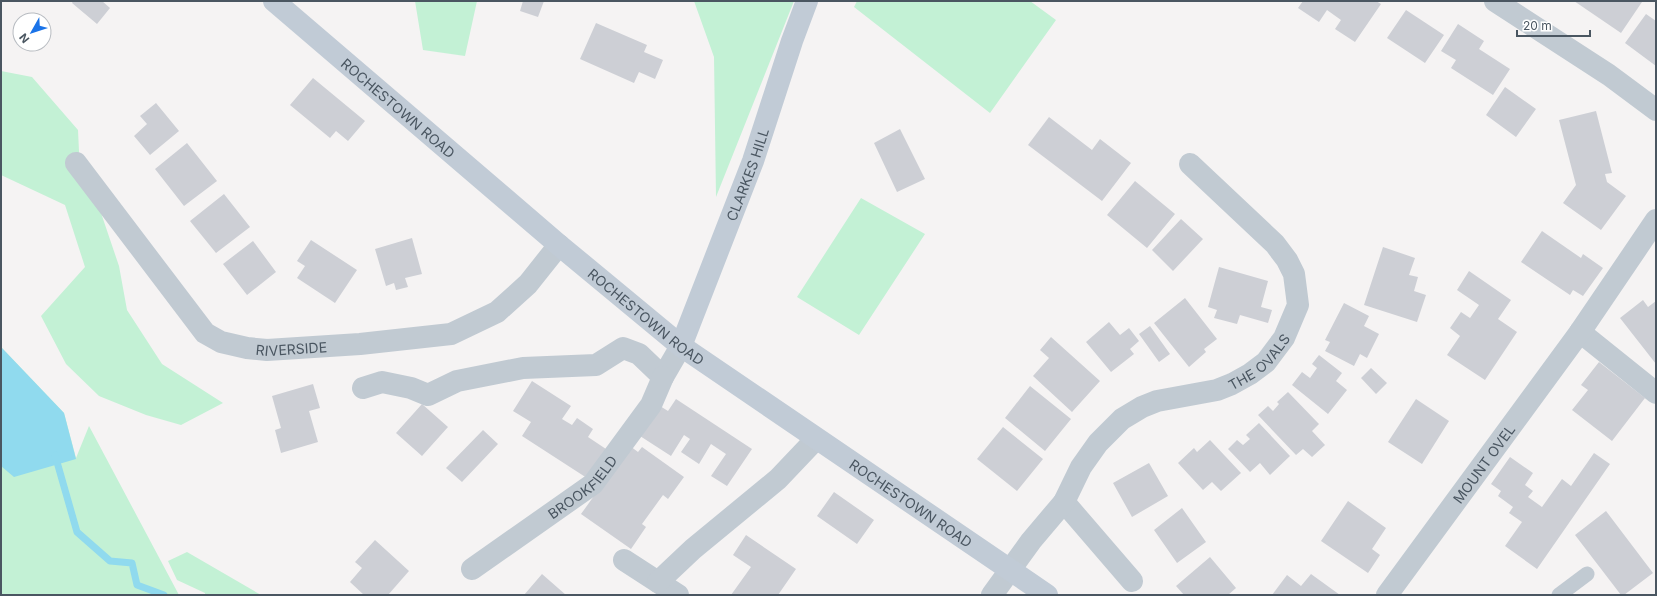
<svg xmlns="http://www.w3.org/2000/svg" width="1657" height="596" viewBox="0 0 1657 596" font-family="Inter,sans-serif">
  <style>
    .green { fill: #c3f1d5 }
    .water { fill: #90daee }
    .lines { fill: none; stroke-linecap: round; stroke-linejoin: round }
    .stream { stroke: #90daee; stroke-width: 7 }
    .building { fill: #cdcfd5 }
    .lane { stroke: #c1cad2; stroke-width: 15 }
    .street { stroke: #c1cad2; stroke-width: 22 }
    .secondary { stroke: #c1cbd6; stroke-width: 22 }
    .labels { text-anchor: middle; dominant-baseline: central; stroke-width: 3; stroke-linejoin: round; paint-order: stroke }
    .street-label { font-size: 14px; fill: #4a5661; stroke: #fff }
  </style>
  <rect width="100%" height="100%" fill="#f5f3f3"/>
  <!-- green -->
  <path class="green" d="M415 1H477L465 56 423 50Z
    M694 1H794L716 197 714 57Z
    M857 1H1030L1056 20 990 113 854 7Z
    M1 71 32 77 78 130 80 173 100 210 119 266 127 310 162 364 223 403 181 425 146 415 99 396 66 364 41 316 85 267 65 205 1 175Z
    M861 198 925 234 859 335 797 297Z
    M1 347 64 413 76 458 89 426 179 595H1Z
    M187 552 261 595H205V593L177 580 168 561Z"/>
  <!-- water -->
  <path class="water" d="M1 347 64 413 76 459 14 477 1 466Z"/>
  <g class="lines">
    <!-- stream -->
    <path class="stream" d="M55 455 77 532 110 561 132 563 137 585 164 595"/>
  </g>
  <!-- building -->
  <path class="building" d="M73 1H102L110 8 97 24 72 3Z
    M523 1H544L538 17 520 11Z
    M1303 1H1376L1381 4 1355 42 1335 29 1341 20 1327 10 1319 22 1298 8Z
    M1574 1H1640L1642 2 1621 33Z
    M1406 10 1444 35 1425 63 1387 38Z
    M1646 14 1656 21V66L1625 43Z
    M596 23 647 45 644 52 663 60 655 79 639 72 634 83 580 59Z
    M1458 24 1484 41 1479 49 1510 69 1493 95 1451 68 1456 60 1441 51Z
    M313 78 365 121 348 141 336 131 330 138 290 105Z
    M1505 87 1536 109 1516 137 1486 115Z
    M156 103 179 131 150 155 134 136 147 124 140 116Z
    M1596 111 1612 173 1605 174 1607 182 1626 196 1601 230 1563 203 1576 185 1559 120Z
    M1049 117 1092 150 1100 139 1131 163 1102 201 1028 145Z
    M900 129 925 179 897 192 874 143Z
    M187 143 217 181 184 206 155 169Z
    M1135 181 1175 214 1147 248 1107 215Z
    M224 194 250 227 216 253 190 221Z
    M1181 219 1203 239 1173 271 1152 250Z
    M1542 231 1581 258 1583 254 1603 268 1583 296 1573 290 1570 295 1521 262Z
    M412 238 422 274 405 278 408 287 396 290 394 283 386 286 375 249Z
    M311 240 357 270 335 303 297 278 305 266 297 261Z
    M253 241 276 272 247 295 223 264Z
    M1383 247 1415 258 1409 275 1418 277 1414 291 1426 295 1417 322 1364 305Z
    M1219 267 1268 281 1261 307 1272 310 1268 323 1240 315 1237 324 1214 318 1217 310 1208 307Z
    M1469 271 1511 300 1498 319 1517 332 1485 380 1447 355 1460 336 1450 328 1461 312 1470 318 1479 305 1457 290Z
    M1185 298 1217 339 1204 349 1206 352 1189 367 1154 323Z
    M1643 300 1648 307 1656 301V364L1620 318Z
    M1344 303 1369 316 1364 326 1379 334 1367 358 1360 354 1354 366 1325 351 1330 342 1325 340Z
    M1109 322 1120 335 1129 328 1139 341 1130 349 1134 354 1111 372 1086 342Z
    M1150 326 1170 354 1159 362 1139 334Z
    M1051 337 1100 381 1072 412 1033 376 1049 358 1040 350Z
    M1319 355 1342 373 1336 381 1347 390 1328 414 1292 385 1302 372 1310 378 1317 368 1312 364Z
    M1599 362 1645 398 1612 441 1572 410 1588 390 1581 385Z
    M1371 368 1387 383 1376 394 1361 378Z
    M532 381 571 406 562 419 572 425 577 418 593 429 588 437 609 451 590 480 522 436 531 422 513 411Z
    M313 384 320 408 309 411 318 442 281 453 275 430 281 428 272 396Z
    M1030 386 1071 419 1045 451 1005 418Z
    M1288 392 1319 424 1312 431 1325 445 1312 457 1303 449 1296 455 1258 415 1268 406 1273 411 1279 404 1277 402Z
    M676 399 752 449 727 486 711 476 726 454 711 444 699 464 681 452 690 439 684 435 671 456 640 436 660 406 668 411Z
    M1416 399 1449 421 1422 464 1388 442Z
    M422 404 448 427 422 456 396 433Z
    M1259 423 1290 456 1270 475 1260 463 1250 472 1228 449 1237 440 1243 445 1250 439 1246 435Z
    M1003 427 1043 459 1017 491 977 459Z
    M483 430 498 444 462 482 446 468Z
    M1210 440 1241 473 1221 491 1212 482 1203 490 1178 463 1194 448 1197 452Z
    M630 446 638 452 642 447 684 477 668 499 663 495 642 524 646 527 631 549 581 514Z
    M1594 453 1610 464 1537 569 1505 546 1522 522 1509 513 1513 507 1498 496 1501 491 1491 484 1510 457 1533 473 1525 485 1533 491 1528 497 1542 507 1562 479 1571 486Z
    M1149 463 1168 496 1132 517 1113 483Z
    M834 492 874 520 857 544 817 516Z
    M1348 501 1386 528 1372 549 1380 555 1368 573 1321 541Z
    M1182 508 1206 542 1177 563 1154 530Z
    M1606 511 1653 573 1624 595H1621L1575 535Z
    M746 535 796 569 778 595H731L751 567 733 555Z
    M375 540 409 571 388 595H364L350 582 362 568 355 562Z
    M1210 557 1236 588 1228 595H1184L1176 586Z
    M542 574 566 595H524Z
    M1311 574 1340 595H1272L1287 575 1301 586Z"/>
  <g class="lines">
    <!-- lane -->
    <path class="lane" d="M1559 595 1587 574"/>
    <!-- street -->
    <g class="street">
      <path d="M1495 1 1609 75 1656 110"/>
      <path id="s1" d="M76 163 205 333 221 342 247 348 267 350 360 344 451 334 497 312 528 284 559 245"/>
      <path d="M1580 332 1656 393"/>
      <path d="M363 388 382 382 411 388 428 395 457 381 523 368 596 365 623 348 639 354 663 377 681 346"/>
      <path d="M1064 502 1132 581"/>
      <path d="M624 560 678 595"/>
      <path id="s2" d="M472 569 593 484 651 405 663 377"/>
      <path d="M658 582 693 549 778 479 816 439"/>
      <path id="s3" d="M992 595 1031 541 1064 502 1081 467 1098 443 1122 419 1142 407 1157 401 1217 390 1232 384 1250 374 1266 362 1284 338 1298 305 1294 274 1287 260 1275 244 1190 164"/>
      <path id="s4" d="M1387 595 1580 332 1656 220"/>
    </g>
    <!-- secondary -->
    <g class="secondary">
      <path id="s5" d="M274 1 559 245 681 346 1047 595"/>
      <path id="s6" d="M681 346 753 161 792 41 807 1"/>
    </g>
  </g>
  <g class="labels">
    <!-- street labels -->
    <g class="street-label">
      <text stroke="none"><textPath href="#s5" startOffset="164">ROCHESTOWN ROAD</textPath></text>
      <text stroke="none"><textPath href="#s6" startOffset="184">CLARKES HILL</textPath></text>
      <text stroke="none"><textPath href="#s5" startOffset="488">ROCHESTOWN ROAD</textPath></text>
      <text stroke="none"><textPath href="#s1" startOffset="303">RIVERSIDE</textPath></text>
      <text stroke="none"><textPath href="#s3" startOffset="372">THE OVALS</textPath></text>
      <text stroke="none"><textPath href="#s4" startOffset="163">MOUNT OVEL</textPath></text>
      <text stroke="none"><textPath href="#s2" startOffset="138">BROOKFIELD</textPath></text>
      <text stroke="none"><textPath href="#s5" startOffset="812">ROCHESTOWN ROAD</textPath></text>
    </g>
  </g>
  <!-- border -->
  <rect width="1657" height="596" fill="none" stroke="#4a5661" stroke-width="4"/>
  <!-- north arrow -->
  <g transform="translate(32 32) rotate(231)"><circle r="19" fill="#ffffff" stroke="#b7bbc0"/>
  <path d="M0-3L7 15L0 10L-7 15Z" fill="#1a73e8"/>
  <text y="-6" font-size="11" font-weight="bold" text-anchor="middle" fill="#4a5661">N</text>
  </g>
  <!-- scale -->
  <path d="M1517 30v6h73v-6" fill="none" stroke="#4a5661" stroke-width="2"/>
  <text x="1523" y="30" font-size="12" fill="#4a5661" stroke="#ffffff" stroke-width="3" paint-order="stroke">20 m</text>
</svg>
